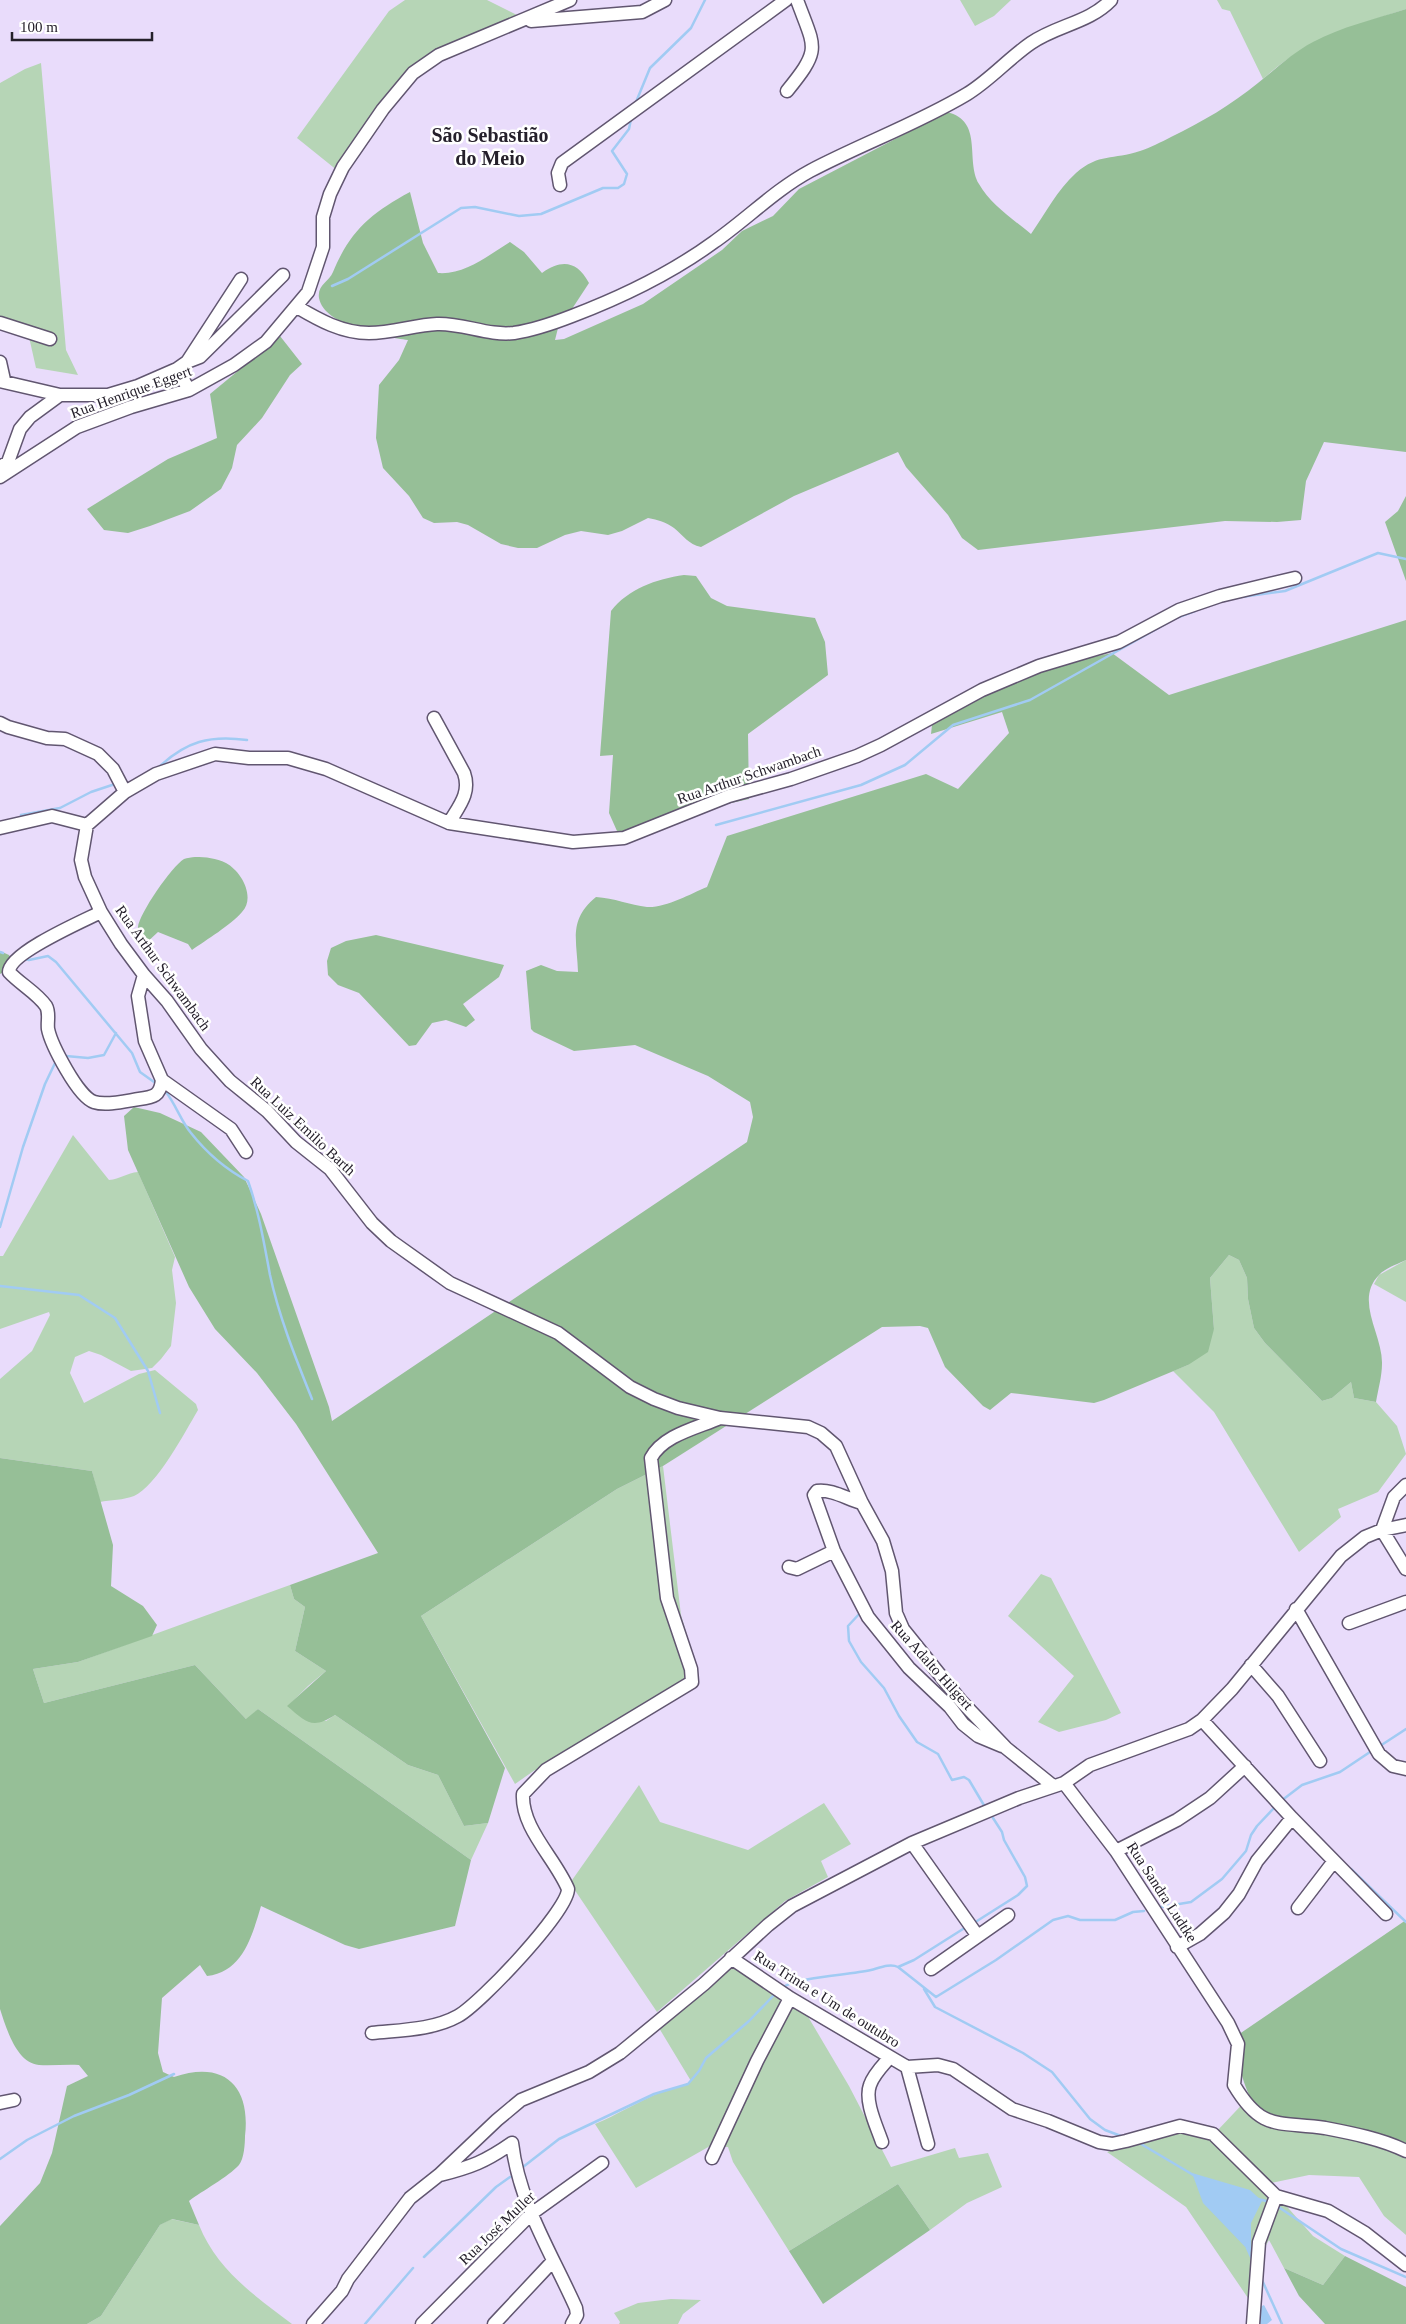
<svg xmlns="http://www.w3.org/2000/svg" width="1406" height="2324" viewBox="0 0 1406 2324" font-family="'Times New Roman',serif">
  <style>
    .green { fill: #b6d5b6 }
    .forest { fill: #96bf97 }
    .water { fill: #a1cbf3 }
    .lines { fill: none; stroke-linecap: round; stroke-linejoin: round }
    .stream { stroke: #a1cbf3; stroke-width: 2.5 }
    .minor-casing { stroke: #615670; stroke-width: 15 }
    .minor { stroke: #fff; stroke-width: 12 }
    .labels { text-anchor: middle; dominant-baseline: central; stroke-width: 5; stroke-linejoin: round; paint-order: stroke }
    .street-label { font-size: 15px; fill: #25202b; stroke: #fff }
    .district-label { font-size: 20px; font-weight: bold; fill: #25202b; stroke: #fff }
  </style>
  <rect width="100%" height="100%" fill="#e9dcfb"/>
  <!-- green -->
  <path class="green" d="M405 0H487L529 21 452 53 415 79 338 171 297 138 389 11Z
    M960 0H1011L994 16 975 26Z
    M1217 0H1406V9C1351 27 1306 39 1263 79L1230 11 1222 9Z
    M41 63 66 350 78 375 36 368 27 328 0 318V83L25 69Z
    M73 1135 109 1180C120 1179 127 1173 138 1172L175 1257 172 1270 176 1303 171 1346 161 1359 152 1368 131 1371 101 1355 89 1351 75 1357 70 1373 84 1403 139 1374 155 1370 196 1404 198 1410C185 1432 156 1487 134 1496 124 1500 110 1500 100 1502L92 1471 0 1458V1379L32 1351 50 1315 49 1312 0 1329V1256H3Z
    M1229 1255 1239 1260 1247 1278 1248 1299 1254 1328 1265 1343 1322 1401 1332 1398 1351 1382 1354 1398 1376 1402 1397 1426 1406 1454 1378 1492 1338 1509 1341 1517 1299 1552 1214 1412 1173 1371 1188 1365 1214 1329 1210 1278Z
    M1406 1260V1302L1374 1284 1379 1275Z
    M663 1466 681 1615 697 1668V1680L545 1776 535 1770 515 1784 421 1616 617 1489Z
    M1041 1574 1051 1578 1121 1713 1106 1720 1059 1732 1038 1722 1074 1676 1008 1616Z
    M290 1585 294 1599 305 1607 295 1651 326 1671 308 1686 288 1706 326 1721 335 1715 408 1765 438 1775 464 1826 488 1823 471 1860 258 1709 247 1720 195 1665 44 1703 33 1669 78 1662Z
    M639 1785 660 1822 748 1850 824 1803 851 1844 821 1861 828 1877 785 1901 657 2012 570 1883Z
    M741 1957 797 1998 849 2086 891 2167 955 2148 959 2158 988 2153 1002 2187 967 2203 930 2230 898 2184 789 2251 733 2162 728 2147 710 2146 636 2188 595 2124C617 2115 637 2102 659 2093 671 2088 681 2088 691 2081L659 2028Z
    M1251 2095 1255 2105 1406 2148V2235L1384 2216 1359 2177 1309 2175 1267 2184 1313 2236 1345 2256 1323 2285 1284 2268 1269 2240C1258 2259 1250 2275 1248 2298L1186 2207 1107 2152 1180 2126 1217 2131Z
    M171 2219 199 2225C217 2270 255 2296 292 2324H87L101 2316 160 2225Z
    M671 2299 701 2300 683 2314 678 2324H619L620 2322 614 2313 638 2303Z"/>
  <!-- forest -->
  <path class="forest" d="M1406 9V452L1324 442 1306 481 1301 520 1277 522 1225 521 978 550 962 538 948 515 906 467 898 452 794 496 701 547C688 544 684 536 674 528 666 522 658 520 648 518L622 531 608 535 581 531 565 535 537 548H518L501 544 468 525 457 522 434 523 423 518 409 496 383 468 376 438 379 385 399 360 408 340C385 337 324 326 319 298 317 285 329 282 333 272 350 231 371 213 410 192L423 243 438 273C465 275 487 256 510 242L524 252 542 273C562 259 577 261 589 283L568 315 559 324 555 340 564 339 643 304 722 250 742 231 773 216 799 189 947 112C984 121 965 160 979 184 990 204 1014 220 1031 234 1045 214 1057 190 1076 173 1099 153 1113 160 1140 151 1150 148 1161 142 1171 137 1202 122 1231 105 1258 83 1276 69 1292 53 1313 42 1341 27 1375 19 1406 9Z
    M280 336 302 364 290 375 262 418 237 445 232 468 221 489 190 511 150 526 128 533 104 530 87 509 168 459 217 438 210 394Z
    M1406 496V581L1385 522 1398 511Z
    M684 575 696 576 711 598 727 606 815 618 825 642 828 675 748 734 749 799 727 804 630 842 621 840 609 813 613 755 600 756 611 611C628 589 656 579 684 575Z
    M1406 620V1260C1398 1264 1385 1268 1379 1275 1354 1300 1383 1335 1382 1364 1382 1376 1378 1390 1376 1402L1354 1398 1351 1382 1332 1398 1322 1401 1265 1343 1254 1328 1248 1299 1247 1278 1239 1260 1229 1255 1210 1278 1214 1329 1208 1352 1188 1365 1104 1400 1094 1403 1011 1393 990 1410 983 1406 945 1367 928 1328 920 1326 882 1327 663 1466 617 1489 421 1616 505 1768 488 1823 464 1826 438 1775 408 1765 335 1715C312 1730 306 1722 287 1706L326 1671 295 1651 305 1607 294 1599 290 1585 378 1553 296 1424 257 1373 215 1329 189 1287 128 1150 124 1116 134 1107 160 1113 201 1132 244 1177 261 1214 329 1407 332 1421 747 1142 753 1117 750 1102 708 1076 635 1045 574 1051 534 1032 531 1029 526 971 541 965 557 971 578 972C577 940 568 920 596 897 614 898 630 905 647 907 666 908 690 894 707 887L727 836 926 774 958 789 1009 733 1002 712 931 734 933 716 944 703 984 686 1048 666 1112 653 1169 695Z
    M195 857C206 857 216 858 226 863 241 871 256 897 242 912 231 925 206 940 192 950L188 944 158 932 144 945C139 940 137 935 138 927 139 914 172 866 184 859 187 858 192 857 195 857Z
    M376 935 504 965 499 977 463 1004 475 1020 466 1027 446 1020 432 1023 416 1045 409 1046 359 993 338 985 328 975 327 961 331 948 346 941Z
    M0 951 9 955 15 966 0 974Z
    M0 1458 92 1471 113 1545 111 1586 143 1606 157 1625 152 1636 78 1662 33 1669 44 1703 195 1665 246 1719 258 1709 471 1860 455 1926 359 1949 345 1945 261 1906C252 1936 243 1972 207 1976L200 1965 162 1998 158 2053 163 2072 174 2077C223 2060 251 2085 245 2136 245 2144 244 2159 239 2165 228 2177 202 2191 189 2201L199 2225 172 2219 160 2225 101 2316 87 2324H0V2226L40 2183 52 2153 67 2086 88 2076 79 2065C66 2064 52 2066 39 2065 16 2063 6 2027 0 2009Z
    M1406 1920V2148C1376 2142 1272 2124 1255 2104 1243 2090 1238 2057 1232 2039Z
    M898 2184 930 2230 823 2304 789 2251Z
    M1345 2256 1406 2287V2324H1325L1299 2296 1284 2268 1323 2285Z"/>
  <!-- water -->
  <path class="water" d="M1192 2173 1250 2190 1262 2201 1251 2223V2253L1203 2203Z
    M1264 2305 1272 2320 1267 2324H1260L1256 2309Z"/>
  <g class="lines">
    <!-- stream -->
    <path class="stream" d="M636 102 650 68 691 28 705 0
      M332 286 348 279 461 208 475 207 519 216 541 214 603 188H618L624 184 627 174 612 151 629 129 631 119
      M1241 597 1285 591 1378 553 1406 559
      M158 768C186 741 210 735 247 740
      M21 815 60 808 91 792 112 785
      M716 825 861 785 905 765 953 725 1030 700 1176 618 1195 611
      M0 952 3 953
      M25 959 29 960 48 956 56 962 132 1053 140 1072 154 1082
      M66 1056 88 1058 104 1055 116 1033
      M166 1092C176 1105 181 1121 191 1133 206 1152 227 1170 248 1181 259 1212 264 1243 270 1275 279 1317 296 1359 312 1399
      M0 1227 23 1147 45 1084 56 1061
      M0 1286 79 1295 115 1318 148 1371 160 1413
      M861 1612 848 1626 849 1641 861 1662 884 1688 899 1716 917 1742 938 1754 952 1780 964 1777 969 1780 985 1807
      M1380 1746 1406 1729
      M1281 1801 1302 1785 1340 1772 1373 1750
      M1351 1869 1406 1922
      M1161 1907 1191 1902 1222 1879 1246 1851 1251 1835 1257 1826 1275 1807
      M977 1921 1018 1895 1027 1886 1025 1877 1004 1840 1002 1832 993 1818
      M898 1967 936 1997 996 1960 1053 1920 1068 1916 1080 1920H1115L1133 1912 1144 1911
      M785 1986C801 1977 849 1975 871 1970 879 1968 890 1963 898 1967L914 1960 963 1929
      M924 1989 935 2007 1023 2053 1052 2072 1090 2119 1105 2130 1121 2136
      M1141 2144 1195 2176
      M0 2159 27 2140 74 2116 129 2095 174 2074
      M523 2167 559 2139 654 2094 688 2084 699 2071 706 2058 749 2021 773 1996
      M1258 2199 1270 2202
      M1277 2206 1341 2249 1406 2277
      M1247 2248 1252 2259
      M424 2257 496 2187 510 2177
      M1262 2280 1282 2324
      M365 2324 413 2268"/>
    <defs>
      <path id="minor" d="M531 21 642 12 665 0
        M787 91C822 48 815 49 797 0
        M560 185 558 173 562 163 786 0
        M297 307C319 320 342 333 369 333 392 333 415 325 437 324 463 323 488 336 514 333 534 330 554 323 572 316 622 297 670 274 714 242 747 219 775 190 810 171 861 144 917 124 967 94 990 80 1009 58 1031 43 1057 25 1089 23 1111 0
        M0 323 50 339
        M0 362 4 380
        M187 362 200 357 283 275
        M0 381 60 395
        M189 390 177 369 187 362 241 279
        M0 467 8 462 20 429 30 417 60 395H108L138 386 177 369
        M0 477 77 427 131 407 189 390 234 365 266 342 308 292 323 247V217L330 194 343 167 383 109 413 73 439 55 570 0
        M434 718 464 773C471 793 459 806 449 823
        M0 723 8 727 47 738 65 739 98 754 113 769 125 792
        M0 828 52 816 87 825
        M101 912C83 921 9 953 9 972 20 984 37 993 46 1006 50 1013 47 1021 48 1029 51 1044 78 1097 94 1102 106 1106 126 1101 139 1099 154 1097 160 1096 162 1080
        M144 975 138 996 145 1041 162 1080 231 1129 246 1152
        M1406 1485 1394 1497 1382 1530 1406 1569
        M862 1503C847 1499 832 1489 817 1491L814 1495 834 1551 868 1617 909 1668 950 1707 963 1724 978 1736 1002 1746
        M789 1567 797 1569 834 1551
        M1296 1609 1379 1754 1393 1766 1406 1769
        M1349 1623 1406 1602
        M1251 1665 1278 1696 1320 1761
        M1202 1720 1292 1818 1386 1914
        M1064 1783 1116 1851 1228 2023 1238 2044 1234 2085C1262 2132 1278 2121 1325 2128 1351 2133 1382 2139 1406 2151
        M1052 1785 1006 1748 961 1701 903 1629 896 1613 892 1571 883 1541 862 1503 836 1446 821 1433 808 1427 720 1418 678 1408 654 1399 630 1387 558 1333 450 1283 391 1241 372 1223 330 1169 296 1142 267 1111 230 1081 201 1049 167 1001 144 975 121 944 101 912 85 877 81 860 87 825 125 792 156 774 215 754 249 758H288L326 769 449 823 573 842 624 838 729 796 791 779 857 756 881 745 982 690 1039 666 1119 642 1179 610 1220 596 1295 578
        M912 1843 977 1935
        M1116 1851 1177 1820 1210 1798 1245 1766
        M1298 1908 1334 1861
        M1177 1947 1200 1934 1224 1913 1239 1894 1257 1861 1292 1818
        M731 1958 790 1998 907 2067
        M931 1969 1008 1915
        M372 2033C400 2030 433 2030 458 2016 480 2004 568 1911 568 1889 555 1858 521 1828 523 1794L546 1770 692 1682 691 1669 667 1598 651 1458C663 1435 697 1428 720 1418
        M907 2067 938 2065 953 2069 1012 2109 1048 2121 1099 2142 1112 2144 1126 2141 1180 2126 1213 2134 1276 2196 1259 2242 1253 2324
        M907 2067 928 2144
        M0 2103 14 2100
        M882 2142C877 2127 864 2101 870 2085 873 2075 883 2065 890 2057
        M712 2158 757 2061 790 1998
        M440 2175C471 2167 485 2162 512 2143 519 2203 552 2254 576 2308L577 2315 572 2324
        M1276 2196 1328 2211 1365 2233 1406 2265
        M313 2324 342 2291 348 2279 410 2198 439 2175 497 2120 521 2100 589 2072 620 2053 704 1984 768 1925 792 1906 912 1843 1019 1798 1064 1783 1090 1765 1189 1729 1202 1720 1232 1689 1341 1556 1365 1537 1382 1530 1406 1525
        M422 2324 531 2214 602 2163
        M494 2324 553 2261"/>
    </defs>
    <!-- minor casing -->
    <use href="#minor" class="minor-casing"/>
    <!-- minor -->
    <use href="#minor" class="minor"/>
  </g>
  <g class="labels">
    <!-- street labels -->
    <g class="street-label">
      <text transform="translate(131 392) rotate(-20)">Rua Henrique Eggert</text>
      <text transform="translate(749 775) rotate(-19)">Rua Arthur Schwambach</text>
      <text transform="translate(163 968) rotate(54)">Rua Arthur Schwambach</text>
      <text transform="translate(303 1126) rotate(43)">Rua Luiz Emilio Barth</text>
      <text transform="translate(932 1665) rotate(48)">Rua Adalto Hilgert</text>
      <text transform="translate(1162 1892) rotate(57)">Rua Sandra Ludtke</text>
      <text transform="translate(827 1999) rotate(32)">Rua Trinta e Um de outubro</text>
      <text transform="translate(497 2228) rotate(-44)">Rua José Muller</text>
    </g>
    <!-- district labels -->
    <g class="district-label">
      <text x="490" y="135">São Sebastião<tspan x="490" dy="23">do Meio</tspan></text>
    </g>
  </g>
  <!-- scale -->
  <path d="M12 32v8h140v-8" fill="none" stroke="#25202b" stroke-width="2.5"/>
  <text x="20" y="32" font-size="15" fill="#25202b" stroke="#ffffff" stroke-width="4" paint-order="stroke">100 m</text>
</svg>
